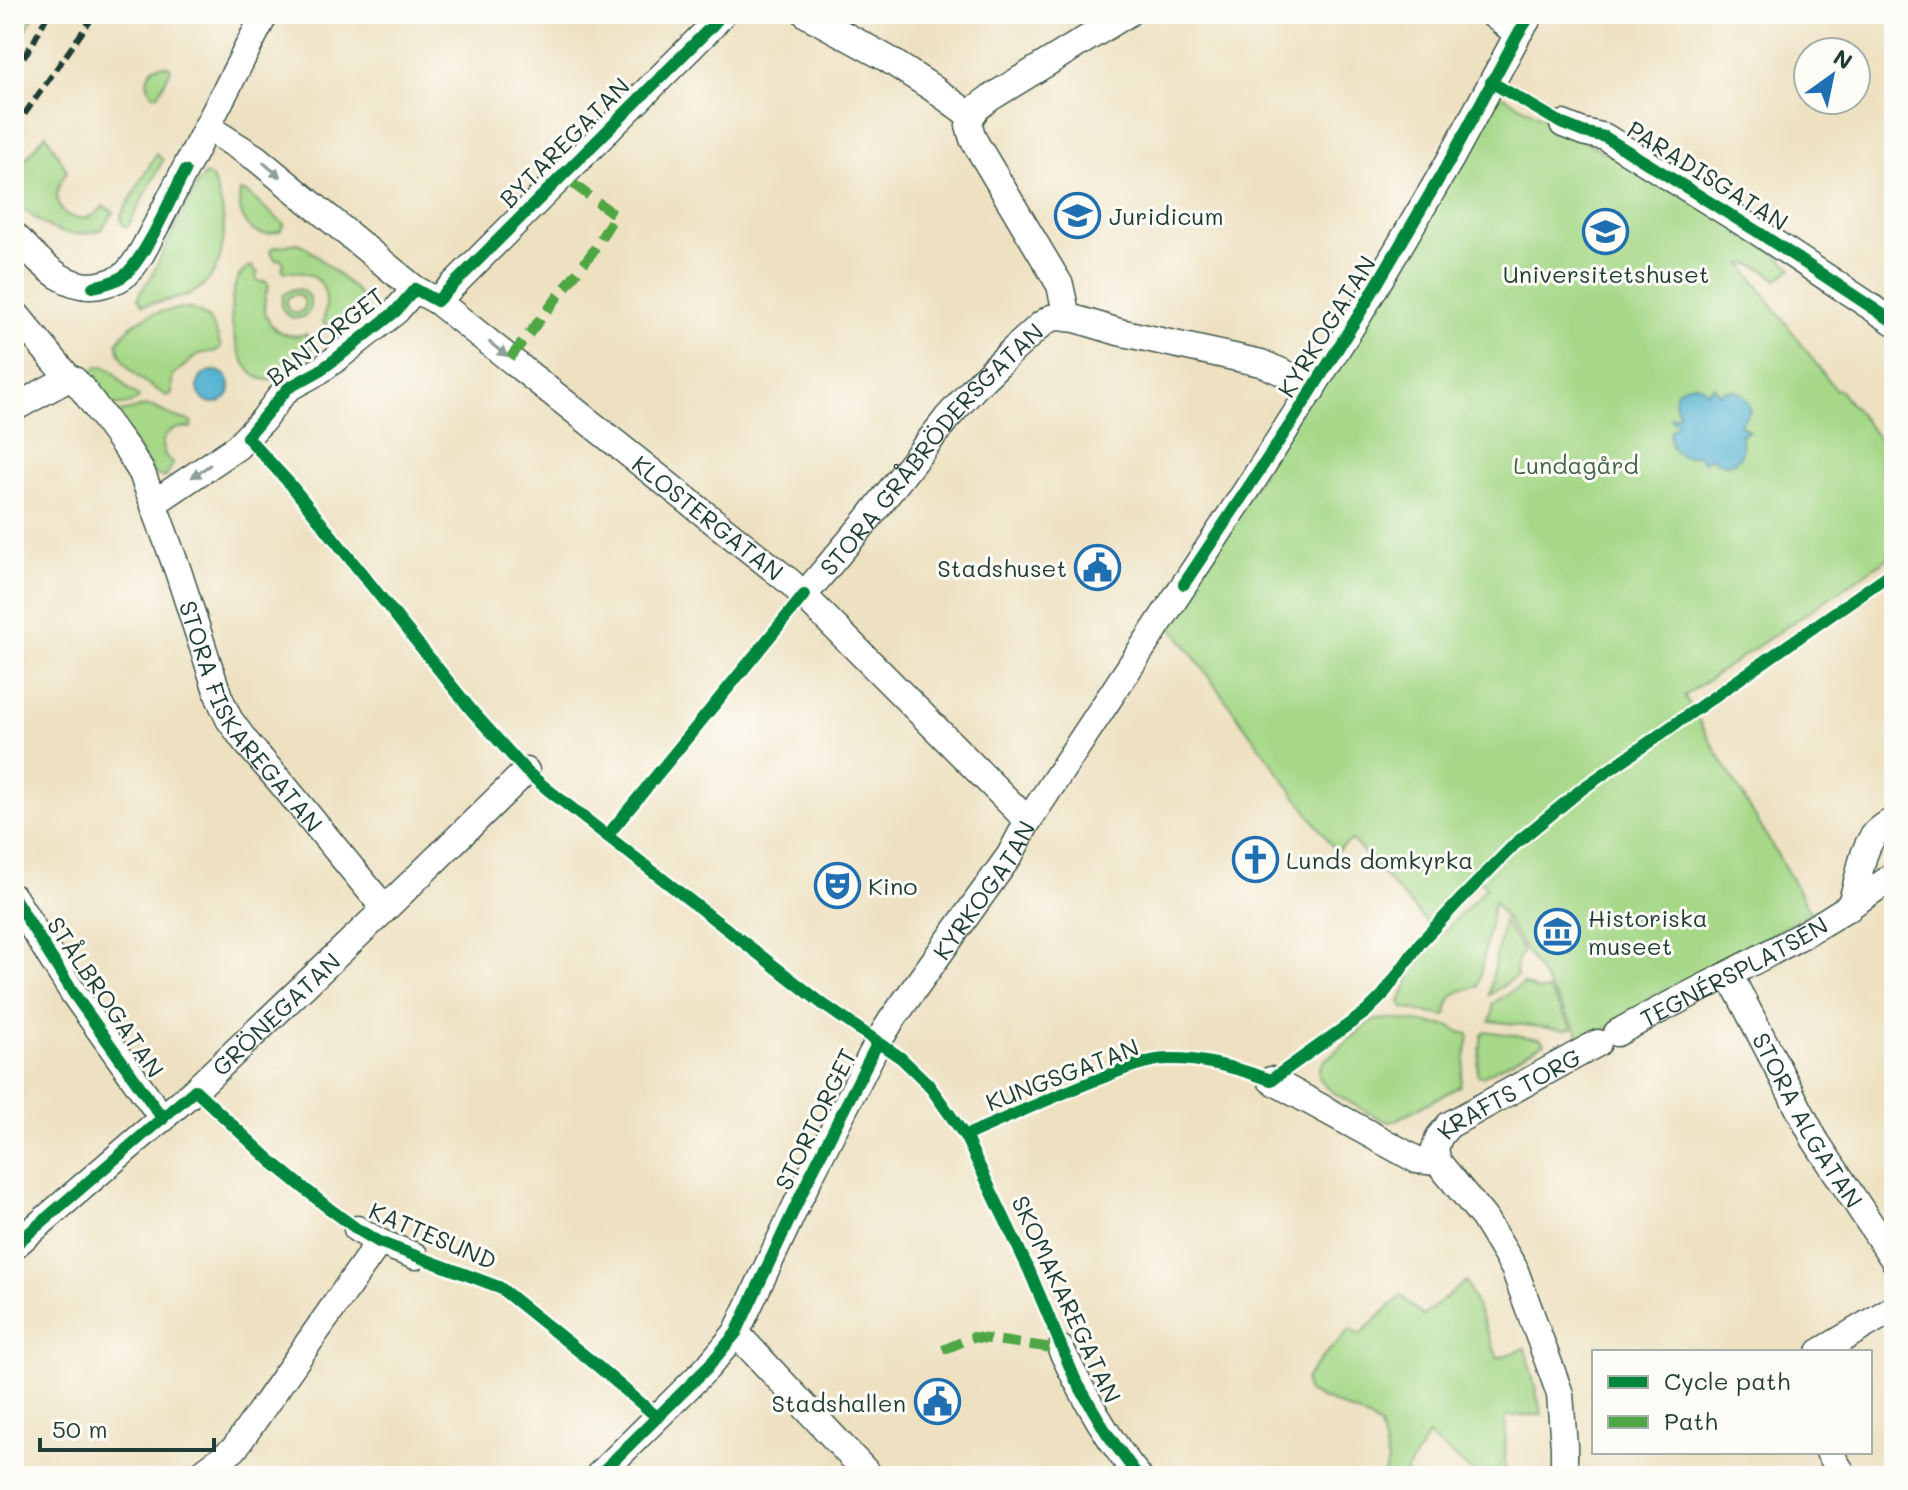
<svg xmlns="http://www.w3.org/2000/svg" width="1908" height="1490" viewBox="0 0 1908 1490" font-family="Mali,sans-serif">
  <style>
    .green { fill: #a6d888; stroke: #628a5e; stroke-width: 2; fill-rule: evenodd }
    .water { fill: #54b4d2; stroke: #3a7883; stroke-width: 2 }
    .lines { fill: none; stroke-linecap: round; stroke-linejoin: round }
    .minor-casing { stroke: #3e5649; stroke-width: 29 }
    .minor { stroke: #fff; stroke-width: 26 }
    .rail { stroke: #1f3d34; stroke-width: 6; stroke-dasharray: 12 6; stroke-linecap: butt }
    .quiet { stroke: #4fa644; stroke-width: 10; stroke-dasharray: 20 10; stroke-linecap: butt }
    .cycleway-casing { stroke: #fdfcf7; stroke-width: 17 }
    .cycleway { stroke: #00873e; stroke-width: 12 }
    .oneway { fill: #8f9e9a }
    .labels { text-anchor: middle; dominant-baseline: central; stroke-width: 6; stroke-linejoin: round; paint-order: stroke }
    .street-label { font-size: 24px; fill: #1f3d34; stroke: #fdfcf7 }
    .poi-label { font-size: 24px; fill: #1f3d34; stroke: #fdfcf7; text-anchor: start }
    .park-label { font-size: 24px; fill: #416449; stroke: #fdfcf7 }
  </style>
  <rect width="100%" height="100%" fill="#fdfcf7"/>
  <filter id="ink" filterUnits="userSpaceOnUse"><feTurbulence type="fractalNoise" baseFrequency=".0125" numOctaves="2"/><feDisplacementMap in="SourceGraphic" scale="16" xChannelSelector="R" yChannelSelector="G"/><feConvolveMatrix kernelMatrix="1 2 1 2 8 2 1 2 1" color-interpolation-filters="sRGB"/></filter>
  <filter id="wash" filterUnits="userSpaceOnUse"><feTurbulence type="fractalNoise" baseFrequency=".006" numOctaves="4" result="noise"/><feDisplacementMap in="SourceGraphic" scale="32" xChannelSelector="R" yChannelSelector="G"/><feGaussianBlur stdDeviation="1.8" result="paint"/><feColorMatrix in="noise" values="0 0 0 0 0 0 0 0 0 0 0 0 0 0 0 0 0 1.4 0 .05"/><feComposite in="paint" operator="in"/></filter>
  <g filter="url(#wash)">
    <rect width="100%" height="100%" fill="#eee1c1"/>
    <!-- green -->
    <path class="green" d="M14 14H35L14 52Z
      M162 65 169 66 171 69 159 93 155 96C145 87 145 76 154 67Z
      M1494 91 1748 232 1792 268 1777 280C1766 270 1757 264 1742 264L1835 389 1839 390 1894 457V554L1684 696 1811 912 1584 1042 1494 901 1478 987C1460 990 1447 992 1447 1015L1445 1016 1403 1008 1400 1002 1417 960 1486 888 1477 875 1429 925 1352 840 1336 851 1170 624Z
      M46 134 67 171C63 178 57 186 57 195 57 221 89 226 103 206L114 212 102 229C63 244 44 225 14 202V171H16Z
      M156 154 163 160 132 219 128 226H125L122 224 121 216Z
      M205 174 212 178C216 188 220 198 222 208 227 238 222 278 192 293 177 300 159 302 143 305L138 298 140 293 151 277 198 183Z
      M240 191 247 193 284 224 281 230C251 244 236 217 240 191Z
      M297 243 305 246 357 291C368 307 363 315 350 325 343 331 341 334 332 333L323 322C332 289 321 270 285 272L282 268 284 266 283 261 280 259 276 260 270 251 272 248Z
      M251 266 258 273 256 276 257 280 262 282 265 281 269 286C255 314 275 343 306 334L313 345 311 354C302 361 286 375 275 379 235 392 213 283 251 266Z
      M293 289 302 290 310 298V310C301 323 287 320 281 306L283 295ZM294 294 301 296 305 302 304 309 298 314 289 311 286 304 288 298Z
      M185 308C210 313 214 324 221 347L216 351 199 354 172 376V393L167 396C146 384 121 369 117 343 134 316 155 311 185 308Z
      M104 366 113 371 127 388 139 397C134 405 119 406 110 405L91 378 92 370 97 367Z
      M146 406 153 407 170 415 192 422 191 428C166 424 151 446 173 464L165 478 154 474 116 416 118 413Z
      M1503 921 1523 952C1517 960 1515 966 1517 976L1489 995Z
      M1523 984 1539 991 1548 990 1572 1028 1565 1030 1490 1021 1493 1012 1492 1004Z
      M1392 1019 1449 1026 1460 1032 1469 1034V1036L1460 1086 1392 1122 1385 1121C1371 1114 1326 1093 1320 1079 1317 1072 1320 1067 1324 1061L1369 1023 1374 1020Z
      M1485 1031 1541 1039 1545 1043 1483 1076H1479L1477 1072 1482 1034Z
      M1466 1281 1498 1358 1525 1348 1542 1415 1506 1416 1505 1476H1478L1428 1436 1404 1476H1383L1388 1463 1380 1426 1357 1413 1307 1392 1305 1380 1320 1360 1350 1329 1359 1335 1401 1296 1423 1316Z"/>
    <!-- water -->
    <path class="water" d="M198 387a16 16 0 1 1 32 0a16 16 0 1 1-32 0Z
      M1695 384 1702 386 1707 392 1714 386 1719 394C1733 384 1747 394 1750 410L1740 424 1749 431 1740 435C1750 458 1729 473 1710 457L1703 462 1698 455C1680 461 1666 450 1670 430L1678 424 1670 417 1680 414C1670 397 1675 385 1695 384Z"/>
  </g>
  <g filter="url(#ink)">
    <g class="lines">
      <defs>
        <g id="minor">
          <path d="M806 14 886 58 931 87 971 116"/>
          <path d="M1492 14 1518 34"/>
          <path d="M971 116 969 125 973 139 1060 285 1067 317"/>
          <path d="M971 116 978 107 990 98 1127 14"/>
          <path d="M1563 124 1583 132 1605 137 1758 232 1894 322"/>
          <path id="s1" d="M207 127 256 158 415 289 437 301 790 582 1028 821"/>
          <path d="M14 235C38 259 66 295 104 284 112 282 121 279 127 273 140 260 148 240 157 224L265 14"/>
          <path d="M437 301 711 27 722 14"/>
          <path id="s2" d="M14 312 69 378 73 379 81 387 129 452 142 473 178 571 219 697 229 719 245 741 284 786 385 909"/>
          <path d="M14 408 69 378"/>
          <path d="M154 503 237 447 263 420 280 397 288 388 319 371 337 358 396 311 415 289"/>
          <path id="s3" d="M804 595 868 519 948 417 977 385 1012 351 1042 324 1051 318 1059 317 1076 319 1119 332 1261 363 1289 375 1312 390"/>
          <path d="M14 898 74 994 163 1119"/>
          <path d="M1849 908C1860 884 1859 849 1878 831 1882 827 1889 823 1894 820"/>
          <path id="s4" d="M1729 974 1815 1140 1894 1260"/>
          <path id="s5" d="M1617 1033C1710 981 1809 940 1894 875"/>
          <path d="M1271 1080 1417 1160 1438 1162"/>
          <path d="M357 1229 379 1242 415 1256"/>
          <path id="s6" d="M14 1246 195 1090 385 909 526 771"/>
          <path d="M736 1333 870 1476"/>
          <path d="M1061 1349C1082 1393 1107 1438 1138 1476"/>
          <path d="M1820 1352 1894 1308"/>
          <path d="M1829 1452 1844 1476"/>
          <path d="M198 1476 234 1449 379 1242"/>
          <path id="s7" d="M598 1476 708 1367 736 1333 810 1176 878 1042 891 1021 1010 855 1028 821 1252 482 1360 313 1450 160 1518 34 1531 14"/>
          <path id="s8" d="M1564 1476V1447L1560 1394 1514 1268 1484 1218 1438 1162 1435 1149 1439 1137 1449 1125 1598 1043"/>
        </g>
      </defs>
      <!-- minor casing -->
      <use href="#minor" class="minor-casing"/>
      <!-- minor -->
      <use href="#minor" class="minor"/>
      <!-- rail -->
      <path class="rail" d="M14 72 33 43 48 14
        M14 129 95 14"/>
      <!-- quiet -->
      <path class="quiet" d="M510 358 592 253 615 215 561 175
        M943 1350 973 1337 1061 1349"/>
      <defs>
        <path id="cycleway" d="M722 14 711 27 437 301 415 289 396 311 337 358 319 371 288 388 247 437 291 485 472 711 526 771 547 789 824 1005 901 1058 928 1084 965 1136 1029 1270 1075 1379 1106 1432 1138 1476
          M1491 82 1563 124 1583 132 1605 137 1758 232 1894 322
          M93 287C105 284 119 281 128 272 149 250 170 199 185 171
          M1184 584 1295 417 1360 313 1450 160 1518 34 1531 14
          M607 836 804 595
          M14 898 74 994 163 1119
          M965 1136C1008 1117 1052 1097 1096 1080 1119 1071 1143 1060 1168 1059 1203 1058 1238 1068 1271 1080L1366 1012 1383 995 1420 943 1460 900 1515 844 1582 789 1894 571
          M14 1246 195 1090 271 1161 327 1207 357 1229 379 1242 499 1287 595 1364 657 1417
          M598 1476 708 1367 736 1333 810 1176 878 1042"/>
      </defs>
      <!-- cycleway casing -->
      <use href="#cycleway" class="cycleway-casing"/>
      <!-- cycleway -->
      <use href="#cycleway" class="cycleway"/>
    </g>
    <!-- one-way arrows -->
    <defs><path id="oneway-solid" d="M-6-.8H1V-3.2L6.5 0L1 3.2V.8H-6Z" transform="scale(2)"/></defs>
    <g class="oneway">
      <use href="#oneway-solid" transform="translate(272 170) rotate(40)"/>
      <use href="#oneway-solid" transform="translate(498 349) rotate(38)"/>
      <use href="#oneway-solid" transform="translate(201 471) rotate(146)"/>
    </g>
  </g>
  <!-- icons -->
  <defs>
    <symbol id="university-ring" viewBox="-11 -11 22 22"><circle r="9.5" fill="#fdfcf7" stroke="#1f6fb2" stroke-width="1.5"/><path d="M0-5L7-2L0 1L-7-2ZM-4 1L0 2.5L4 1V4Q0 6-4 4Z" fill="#1f6fb2"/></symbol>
    <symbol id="civic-ring" viewBox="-11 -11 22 22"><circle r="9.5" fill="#fdfcf7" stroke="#1f6fb2" stroke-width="1.5"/><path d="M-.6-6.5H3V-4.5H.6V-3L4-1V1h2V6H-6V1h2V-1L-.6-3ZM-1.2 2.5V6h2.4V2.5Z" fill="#1f6fb2"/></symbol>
    <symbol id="church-ring" viewBox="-11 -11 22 22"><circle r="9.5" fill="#fdfcf7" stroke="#1f6fb2" stroke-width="1.5"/><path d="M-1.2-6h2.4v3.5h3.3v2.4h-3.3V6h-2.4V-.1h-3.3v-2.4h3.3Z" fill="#1f6fb2"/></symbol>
    <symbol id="theatre-ring" viewBox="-11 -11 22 22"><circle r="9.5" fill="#fdfcf7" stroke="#1f6fb2" stroke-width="1.5"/><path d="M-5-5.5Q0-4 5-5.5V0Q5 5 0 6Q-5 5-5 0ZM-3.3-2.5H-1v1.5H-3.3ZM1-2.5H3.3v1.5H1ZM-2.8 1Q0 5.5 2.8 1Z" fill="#1f6fb2"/></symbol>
    <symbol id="museum-ring" viewBox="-11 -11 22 22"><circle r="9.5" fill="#fdfcf7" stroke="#1f6fb2" stroke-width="1.5"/><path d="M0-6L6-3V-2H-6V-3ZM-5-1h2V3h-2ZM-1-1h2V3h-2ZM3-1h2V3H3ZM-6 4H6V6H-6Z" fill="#1f6fb2"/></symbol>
  </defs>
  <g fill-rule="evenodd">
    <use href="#university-ring" x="1052" y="190" width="51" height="51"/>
    <use href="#university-ring" x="1580" y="206" width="51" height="51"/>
    <use href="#civic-ring" x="1072" y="542" width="51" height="51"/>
    <use href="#church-ring" x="1230" y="834" width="51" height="51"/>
    <use href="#theatre-ring" x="812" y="860" width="51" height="51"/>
    <use href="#museum-ring" x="1532" y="906" width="51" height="51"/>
    <use href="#civic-ring" x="912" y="1376" width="51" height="51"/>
  </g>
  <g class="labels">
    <!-- street labels -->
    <g class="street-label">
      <text transform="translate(564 142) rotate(-45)">BYTAREGATAN</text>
      <text transform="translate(1708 175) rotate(32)">PARADISGATAN</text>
      <text transform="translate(1326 326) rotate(-58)">KYRKOGATAN</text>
      <text transform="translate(325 336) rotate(-38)">BANTORGET</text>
      <text stroke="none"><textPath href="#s3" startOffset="194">STORA GRÅBRÖDERSGATAN</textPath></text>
      <text stroke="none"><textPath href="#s1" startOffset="636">KLOSTERGATAN</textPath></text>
      <text stroke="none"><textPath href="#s2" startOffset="476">STORA FISKAREGATAN</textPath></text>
      <text stroke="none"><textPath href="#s7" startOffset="708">KYRKOGATAN</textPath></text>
      <text stroke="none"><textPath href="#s5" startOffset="132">TEGNÉRSPLATSEN</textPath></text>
      <text transform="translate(106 997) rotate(56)">STÅLBROGATAN</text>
      <text stroke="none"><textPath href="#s6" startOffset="350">GRÖNEGATAN</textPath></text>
      <text transform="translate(1062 1074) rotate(-21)">KUNGSGATAN</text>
      <text stroke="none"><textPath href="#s8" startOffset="456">KRAFTS TORG</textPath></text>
      <text transform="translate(815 1119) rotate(-64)">STORTORGET</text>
      <text stroke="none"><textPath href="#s4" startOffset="166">STORA ALGATAN</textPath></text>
      <text transform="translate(433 1235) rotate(23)">KATTESUND</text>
      <text transform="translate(1067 1299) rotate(65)">SKOMAKAREGATAN</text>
    </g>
    <!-- poi labels -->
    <g class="poi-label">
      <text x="1109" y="215">Juridicum</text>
      <text x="1606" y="273" text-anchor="middle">Universitetshuset</text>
      <text x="1067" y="567" text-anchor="end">Stadshuset</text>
      <text x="1286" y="859">Lunds domkyrka</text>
      <text x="868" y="885">Kino</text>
      <text x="1588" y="917">Historiska<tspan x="1588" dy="28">museet</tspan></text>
      <text x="906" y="1402" text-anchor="end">Stadshallen</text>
    </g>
    <!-- park labels -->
    <g class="park-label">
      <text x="1576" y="464">Lundagård</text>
    </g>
  </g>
  <!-- margin -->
  <rect width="1908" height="1490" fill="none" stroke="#fdfcf7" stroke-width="48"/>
  <!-- legend -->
  <rect x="1592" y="1350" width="280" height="104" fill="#fdfcf7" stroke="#a4b0a9" stroke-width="2"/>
  <rect x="1608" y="1376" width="40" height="12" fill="#00873e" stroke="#a4b0a9" stroke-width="2"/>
  <text x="1664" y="1390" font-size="24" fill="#1f3d34">Cycle path</text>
  <rect x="1608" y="1416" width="40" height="12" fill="#4fa644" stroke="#a4b0a9" stroke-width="2"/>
  <text x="1664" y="1430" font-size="24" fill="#1f3d34">Path</text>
  <!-- north arrow -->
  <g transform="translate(1832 76) rotate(33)"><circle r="38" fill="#fdfcf7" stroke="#a4b0a9" stroke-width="2"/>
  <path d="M0-6L14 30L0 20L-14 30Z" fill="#1f6fb2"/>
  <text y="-12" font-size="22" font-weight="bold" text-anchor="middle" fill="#1f3d34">N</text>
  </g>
  <!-- scale -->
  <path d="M40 1438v12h174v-12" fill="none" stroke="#1f3d34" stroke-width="4"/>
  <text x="52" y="1438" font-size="24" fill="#1f3d34" stroke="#fdfcf7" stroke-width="6" paint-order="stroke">50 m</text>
</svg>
